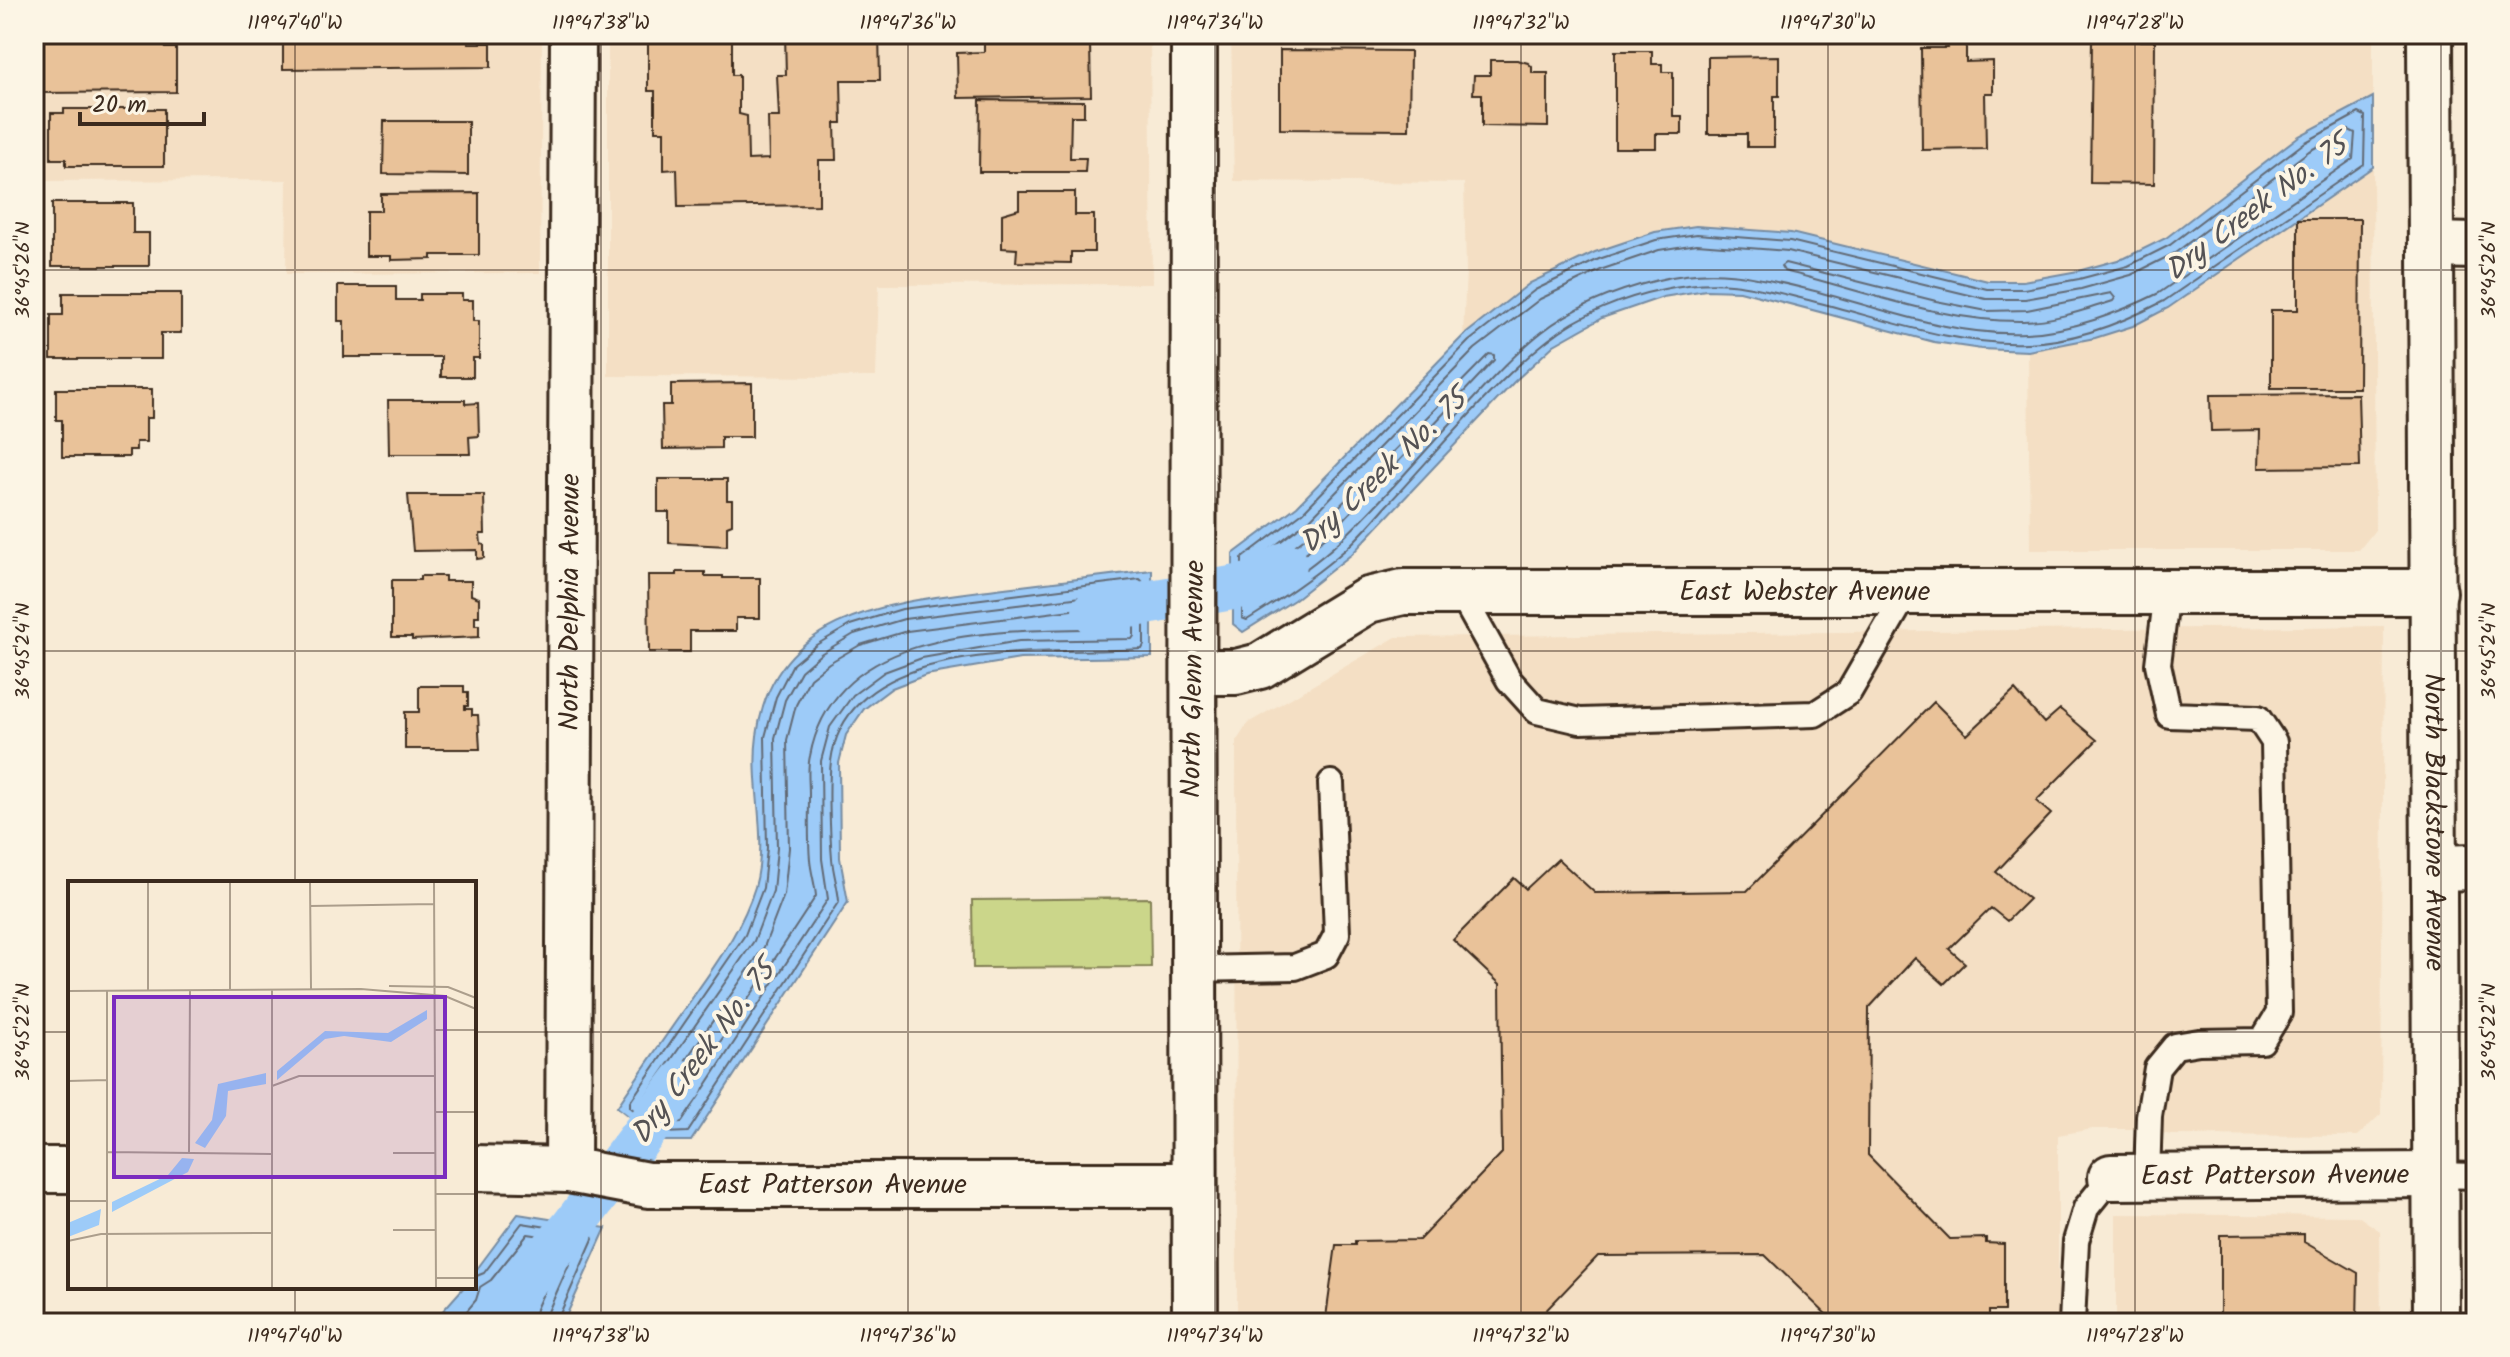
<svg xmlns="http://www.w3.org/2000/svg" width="2510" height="1357" viewBox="0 0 2510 1357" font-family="Kalam,sans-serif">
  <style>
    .built { fill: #f4dfc4 }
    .green { fill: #cbd68a; stroke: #838054; stroke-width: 2 }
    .water { fill: #9dcbf8; stroke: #768ba1; stroke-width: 2 }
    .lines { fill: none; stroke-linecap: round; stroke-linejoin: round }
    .shore { stroke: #626a75; stroke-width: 2 }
    .canal { stroke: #9dcbf8; stroke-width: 44 }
    .building { fill: #e9c299; stroke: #3b2a1e; stroke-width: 2 }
    .lane-casing { stroke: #3b2a1e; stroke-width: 30 }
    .street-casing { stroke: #3b2a1e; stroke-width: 50 }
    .primary-casing { stroke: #3b2a1e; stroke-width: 50 }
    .lane { stroke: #fcf5e5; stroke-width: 24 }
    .street { stroke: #fcf5e5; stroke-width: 44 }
    .primary { stroke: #fcf5e5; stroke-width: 44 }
    .ticks { fill: none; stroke: #3b2a1e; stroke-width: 2; stroke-opacity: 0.45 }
    .labels { text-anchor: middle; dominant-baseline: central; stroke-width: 8; stroke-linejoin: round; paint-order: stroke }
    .street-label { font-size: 28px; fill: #3b2a1e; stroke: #fcf5e5 }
    .water-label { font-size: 30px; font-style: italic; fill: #545254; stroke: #fcf5e5 }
    .inset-road { fill: none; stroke: #ac9e8c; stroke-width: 2 }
    .view { fill: #7b2cbf; fill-opacity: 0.15; stroke: #7b2cbf; stroke-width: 4 }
    .inset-edge { fill: none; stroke: #3b2a1e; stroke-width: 4 }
    .neatline { fill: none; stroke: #3b2a1e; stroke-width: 3 }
    .ticks-label { font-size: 20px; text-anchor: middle; fill: #3b2a1e }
  </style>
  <rect width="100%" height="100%" fill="#f8ebd6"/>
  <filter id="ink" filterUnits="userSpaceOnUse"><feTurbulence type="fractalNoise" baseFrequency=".0125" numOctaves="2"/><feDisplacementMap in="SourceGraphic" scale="16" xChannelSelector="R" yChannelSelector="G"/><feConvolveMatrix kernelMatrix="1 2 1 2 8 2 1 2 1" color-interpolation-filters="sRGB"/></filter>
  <g filter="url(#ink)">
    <!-- built -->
    <path class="built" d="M35 34H542L540 273 286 274 287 180 34 181Z
      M608 34H1150L1152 284 879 285 876 377 608 376Z
      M1231 34H2373V97L2299 136 2166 238 2125 258 2078 271 2023 281H1988L1791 233 1696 226 1655 232 1595 252 1530 283 1463 336 1466 271 1464 183 1234 181Z
      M2373 167 2375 530 2359 550H2030L2028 351 2095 338 2133 326 2168 308Z
      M2384 626 2381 1114 2358 1136 2172 1135 2135 1129H2093L2058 1135V1323H1237L1236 742 1248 723 1396 637Z
      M2116 1214 2358 1216 2380 1231 2381 1323H2116Z"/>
    <!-- green -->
    <path class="green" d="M1150 898 1151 967 973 968 972 900Z"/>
    <!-- water -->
    <path class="water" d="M2373 97V167L2168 308 2133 326 2095 338 2028 351 1981 349 1934 342 1740 291 1706 290 1663 297 1602 318 1554 345 1514 382 1352 554 1294 600 1243 632 1233 624V554L1297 506 1463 336 1530 283 1595 252 1655 232 1696 226 1791 233 1988 281H2023L2078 271 2125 258 2166 238 2299 136Z
      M1152 570V657L1020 659 926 675 892 688 864 709 846 735 839 763 840 858 848 902 691 1141H660L617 1107C642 1070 667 1034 693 997 717 962 742 929 755 887 769 839 750 785 757 736 772 610 896 602 996 589 1048 583 1100 576 1152 570Z
      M518 1214 606 1228 563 1323H432L464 1287H474V1273Z"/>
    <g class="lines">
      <!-- shore -->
      <path class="shore" d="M2359 113 2365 116 2364 164 2164 301C2122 323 2074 342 2026 343 1953 346 1882 318 1812 301 1756 287 1723 276 1664 289 1624 297 1579 315 1548 340 1491 385 1437 452 1387 505 1374 520 1360 536 1346 549 1315 576 1281 599 1247 620L1242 618V558L1303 512 1469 341 1535 290 1599 259 1656 240 1697 234 1790 241 1987 289H2024L2079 279 2128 266 2170 245 2304 143Z
        M2349 130 2355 133 2353 159 2159 293C2118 313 2073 331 2026 333 1952 337 1878 307 1807 289 1753 276 1714 266 1658 280 1618 290 1575 306 1542 332 1514 354 1489 382 1465 408 1423 452 1384 500 1340 541 1315 564 1286 584 1257 602L1251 600 1252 563 1310 519 1475 349 1540 299 1603 269 1659 250 1697 244 1788 251 1986 299H2025L2081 289 2131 275 2175 253 2309 151Z
        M1785 263 1936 301 1987 311 2027 310 2111 293 2115 298 2113 301C2085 310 2053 321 2023 321 1942 322 1862 290 1784 271L1781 266Z
        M1489 354 1494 355V360L1332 532 1276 576 1268 581 1264 580V569L1318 528Z
        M1140 579 1144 583V645L1142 649C1050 655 848 634 831 761 828 785 830 835 832 859 833 873 838 887 839 901L688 1132 663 1133 630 1107V1102L745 935 763 888 767 848 765 737 776 697 793 664 816 645 850 625 902 609Z
        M1130 591 1134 595V636L1132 639 1019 641 922 658 884 672 853 695 830 727 821 761 822 859 828 899 682 1122 667 1123 644 1105 643 1100 754 941 773 891 777 848 775 738 785 700 801 671 822 653 854 634 904 619Z
        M1118 604 1122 608V624L1119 628C1013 632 836 619 810 756 807 768 809 781 809 793 809 815 808 838 810 860 811 872 815 884 816 896L676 1109 671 1111 660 1103V1097L764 947 784 895 789 848 787 740 796 705 810 678 829 663 860 645 907 631Z
        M474 1277 484 1273 522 1223 591 1234 593 1239 556 1323
        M457 1323 476 1300 480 1287 491 1280 528 1234 575 1241 578 1244 547 1314 546 1323
        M474 1323 491 1295 533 1247 558 1251 561 1254 536 1309 534 1323"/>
      <!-- canal -->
      <path class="canal" d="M1094 612 1255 584 1285 564
        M487 1323 571 1229 682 1082"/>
    </g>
    <!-- building -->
    <path class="building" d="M37 34H165V48H176V92L37 93Z
      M283 34H468V43H491V67L283 69Z
      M648 34H732V75H739V114L747 116 748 160 769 159 768 117H779L777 75H786L785 34H879L880 80H841L842 123H835L836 160H819V205L678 207 677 169 664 170V131H655V91H648Z
      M1082 34 1090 43 1091 96 958 98 957 53 984 52V36Z
      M1946 39H1966V62L1993 61V93H1985L1986 149 1922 150 1921 48H1947Z
      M2092 40 2155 41 2154 184 2090 183Z
      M1280 50 1410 51 1409 130 1280 129Z
      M1615 51H1652V64H1662V72H1673V116H1682V134H1656V148H1615Z
      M1779 56V96H1774V147H1747V134H1708V57Z
      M1490 60H1517L1528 63 1532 67V73H1548V127L1482 126V94H1473L1474 75H1490Z
      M980 100 1084 101V116H1071L1070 158H1086L1085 172H979Z
      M64 109H164V166H66V159H51V113H64Z
      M384 121H468V175L383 174Z
      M1019 192H1075V215H1094V252H1071V263L1016 262 1017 249 1002 248V214L1019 209Z
      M479 193V255H432V259L391 260V256H366V211H381V194Z
      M52 203H133V233H149V266H52Z
      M2298 219H2360L2359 388H2271V310H2298Z
      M338 286H396V300H420V294H462V300H473V321H479V358H473V377H441V357H344V321H338Z
      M63 293H181V333H161V359H51V315H63Z
      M752 383V437H721V448L663 449 662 405H671V384Z
      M56 389H152V418H146V442H136V450H129V457H62V420H56Z
      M2358 394 2360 467 2259 468 2260 430 2211 431 2210 395Z
      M388 400H465V404L478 403 479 436 469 437 470 454H389Z
      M658 479H727V500H732V524L727 526V546L669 543V512H658Z
      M408 495H484L485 534H480L481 544 484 545V558L477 559V550L413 551Z
      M677 572H705V576H723V578H760V618H736V631H690V652H649L648 575H677Z
      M420 576H445V581H471V595L479 598V616H475V625H479V637L412 640V637H392V580H420Z
      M419 686H464V692H468V706H465V709H472V715H478L480 749H405V712H419Z
      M2015 690 2044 723 2060 709 2097 740 2036 801 2051 814 1996 872 2029 899 2007 921 1991 908 1949 949 1965 963 1944 984 1915 958 1869 1008 1868 1155 1950 1239 1986 1238V1243L2004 1244V1311H1989V1323H1835L1765 1255 1598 1256 1534 1323H1376V1315L1326 1317 1336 1245H1355V1241L1419 1240 1502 1153 1500 984 1453 940 1514 878 1526 889 1558 859 1595 893 1747 891 1934 702 1967 735Z
      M2304 1234V1242L2358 1273 2357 1323H2220V1235Z"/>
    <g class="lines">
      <defs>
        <path id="lane" d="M1460 592 1509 680 1537 711 1580 721 1815 714 1849 692 1907 592
          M1192 969 1295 967 1326 955 1337 934 1331 783
          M2437 1175 2476 1176
          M2147 1177 2149 1116 2157 1068 2175 1046 2199 1042 2262 1041 2279 1013 2274 742 2258 718 2169 715 2158 664 2167 592
          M2072 1323 2076 1241 2086 1208 2111 1177"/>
        <g id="street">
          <path d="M1194 34C1195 464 1191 893 1195 1323"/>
          <path d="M2431 245 2476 246"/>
          <path id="s1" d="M1195 672H1236L1260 666 1368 600 1403 592H2434"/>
          <path d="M2435 868 2476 867"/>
          <path id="s2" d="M474 1168 568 1170 648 1185H1194"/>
          <path d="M34 1170H70"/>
          <path id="s3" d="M568 1170 573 34"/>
          <path id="s4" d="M2111 1177 2437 1175"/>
        </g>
        <g id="primary">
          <path id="s5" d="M2430 34 2436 1323"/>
        </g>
      </defs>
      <!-- lane casing -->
      <use href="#lane" class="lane-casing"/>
      <!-- street casing -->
      <use href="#street" class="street-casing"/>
      <!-- primary casing -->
      <use href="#primary" class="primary-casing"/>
      <!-- lane -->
      <use href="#lane" class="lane"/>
      <!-- street -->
      <use href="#street" class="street"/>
      <!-- primary -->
      <use href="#primary" class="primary"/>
    </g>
  </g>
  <!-- ticks -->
  <path class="ticks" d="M295 34V883M601 34V1323M908 34V1323M1215 34V1323M1521 34V1323M1828 34V1323M2135 34V1323M2441 34V1323M34 270H2476M34 651H2476M34 1032H70M474 1032H2476M295 1287V1323"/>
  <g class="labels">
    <!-- street labels -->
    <g class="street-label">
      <text stroke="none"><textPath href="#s1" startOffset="630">East Webster Avenue</textPath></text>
      <text stroke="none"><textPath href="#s3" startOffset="568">North Delphia Avenue</textPath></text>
      <text transform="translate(1194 679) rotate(-89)">North Glenn Avenue</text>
      <text stroke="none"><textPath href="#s5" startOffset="788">North Blackstone Avenue</textPath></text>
      <text stroke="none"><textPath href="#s4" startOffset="164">East Patterson Avenue</textPath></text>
      <text stroke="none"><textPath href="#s2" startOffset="360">East Patterson Avenue</textPath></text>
    </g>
    <!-- water labels -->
    <g class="water-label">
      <text transform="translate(2257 209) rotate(-37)">Dry Creek No. 75</text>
      <text transform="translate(1384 472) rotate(-44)">Dry Creek No. 75</text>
      <text transform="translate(704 1053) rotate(-53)">Dry Creek No. 75</text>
    </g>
  </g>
  <!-- overview -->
  <g transform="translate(68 881)">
    <rect width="408" height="408" fill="#f8ebd6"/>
    <path d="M359 129V138L323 161 276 155 257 158 209 199V190L257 150 320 152ZM198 192V203L160 210 158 235 137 267 127 262 144 239 150 203ZM114 277 126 278 120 291 44 331V321L100 294ZM33 328 31 344 0 356V342Z" fill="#9dcbf8"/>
    <path class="inset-road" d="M80 1V109M162 1V108M242 1 243 108M366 1 368 407M242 25 366 23M321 105 380 106 408 117M204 108V407M0 110 293 108 377 115 408 128M367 149H408M0 200 39 199M204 205 231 195H367M368 231H408M39 271 204 273M121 271 122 109M325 272H368M368 313H408M0 320H39M325 349H368M0 360 33 353 203 352M368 397H408M39 407V110"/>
    <path class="view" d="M46 116H377V296H46Z"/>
    <rect width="408" height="408" class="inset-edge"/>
  </g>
  <!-- margin -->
  <rect width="2510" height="1357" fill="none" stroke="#fcf5e5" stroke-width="88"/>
  <!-- scale -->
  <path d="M80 112v12h124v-12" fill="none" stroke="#3b2a1e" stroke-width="4"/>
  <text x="92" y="112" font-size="24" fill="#3b2a1e" stroke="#fcf5e5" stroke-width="6" paint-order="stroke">20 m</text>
  <rect x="44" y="44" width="2422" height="1269" class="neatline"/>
  <g class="ticks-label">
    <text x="295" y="29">119°47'40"W</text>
    <text x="601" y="29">119°47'38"W</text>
    <text x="908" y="29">119°47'36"W</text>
    <text x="1215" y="29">119°47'34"W</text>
    <text x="1521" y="29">119°47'32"W</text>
    <text x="1828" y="29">119°47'30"W</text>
    <text x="2135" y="29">119°47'28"W</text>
    <text transform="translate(22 270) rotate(-90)" y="7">36°45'26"N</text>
    <text transform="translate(2488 270) rotate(-90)" y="7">36°45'26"N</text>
    <text transform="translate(22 651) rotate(-90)" y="7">36°45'24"N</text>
    <text transform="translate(2488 651) rotate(-90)" y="7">36°45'24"N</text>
    <text transform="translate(22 1032) rotate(-90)" y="7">36°45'22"N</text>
    <text transform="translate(2488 1032) rotate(-90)" y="7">36°45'22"N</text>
    <text x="295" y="1342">119°47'40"W</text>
    <text x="601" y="1342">119°47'38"W</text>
    <text x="908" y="1342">119°47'36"W</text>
    <text x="1215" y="1342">119°47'34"W</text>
    <text x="1521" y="1342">119°47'32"W</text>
    <text x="1828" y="1342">119°47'30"W</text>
    <text x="2135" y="1342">119°47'28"W</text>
  </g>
</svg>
